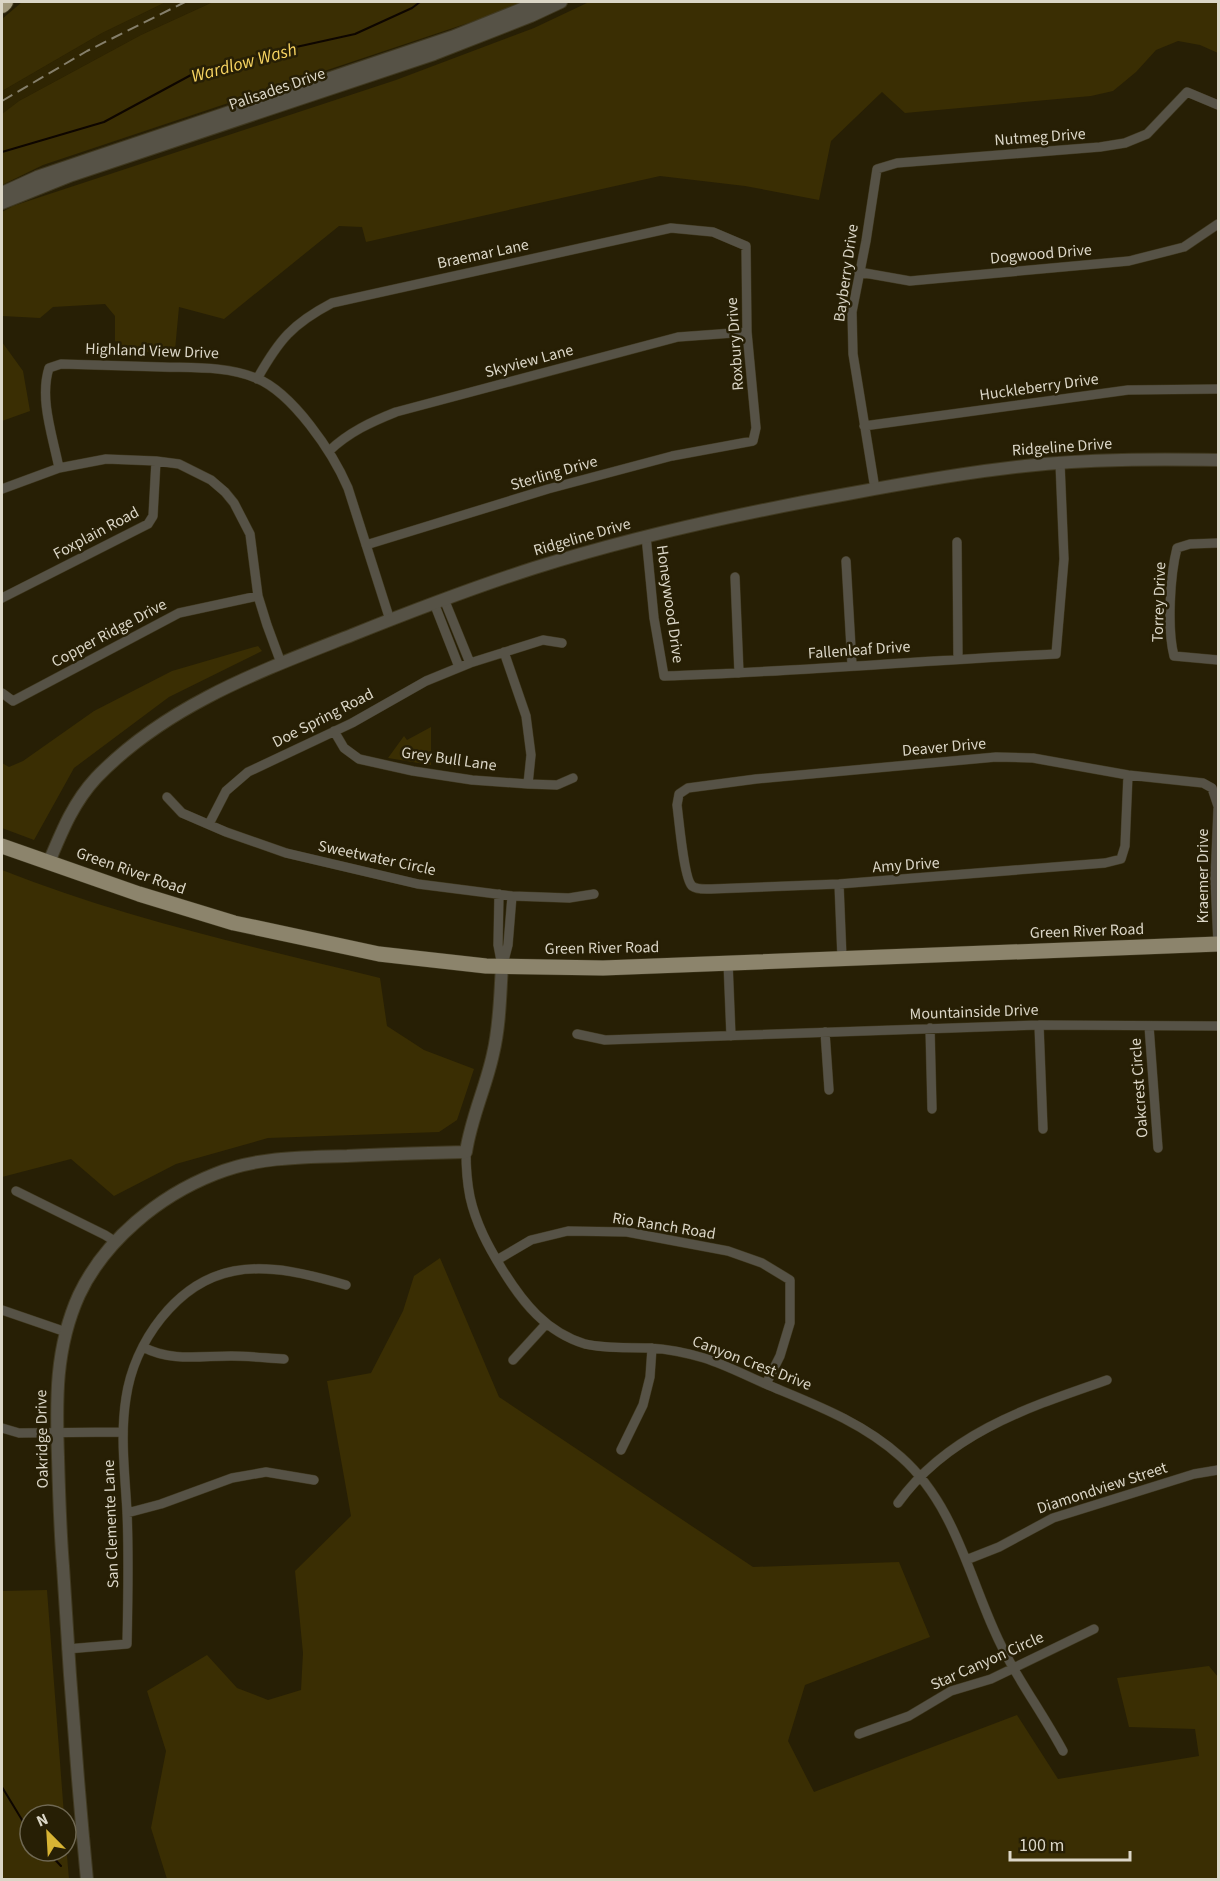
<svg xmlns="http://www.w3.org/2000/svg" width="1220" height="1881" viewBox="0 0 1220 1881" font-family="'Source Sans 3',sans-serif">
  <style>
    .built { fill: #2f2502 }
    .green { fill: #3a2e03 }
    .lines { fill: none; stroke-linecap: round; stroke-linejoin: round }
    .stream { stroke: #0e0600; stroke-width: 2 }
    .minor-casing { stroke: #403920; stroke-width: 10 }
    .tertiary-casing { stroke: #403920; stroke-width: 14 }
    .primary-casing { stroke: #403920; stroke-width: 16 }
    .motorway-casing { stroke: #403920; stroke-width: 18 }
    .minor { stroke: #565246; stroke-width: 9 }
    .tertiary { stroke: #565246; stroke-width: 12 }
    .primary { stroke: #8c846c; stroke-width: 15 }
    .motorway { stroke: #a1987b; stroke-width: 16 }
    .rail { stroke: #857f6b; stroke-width: 2; stroke-dasharray: 12 6; stroke-linecap: butt }
    .labels { text-anchor: middle; dominant-baseline: central; stroke-width: 5; stroke-linejoin: round; paint-order: stroke }
    .street-label { font-size: 16px; fill: #dbd6c7; stroke: #271f05 }
    .water-label { font-size: 18px; font-style: italic; fill: #f7d461; stroke: #271f05 }
  </style>
  <rect width="100%" height="100%" fill="#271f05"/>
  <!-- built -->
  <path class="built" d="M166 2H213L141 35 19 101 2 114V91L102 33Z"/>
  <!-- green -->
  <path class="green" d="M22 2H166L102 33 2 91V19Z
    M213 2H525L510 9 43 165 2 185V114L19 101 141 35Z
    M589 2H1218V53L1200 45 1178 41 1156 50 1136 72 1113 91 1091 96 905 113 882 92 831 141 819 200 745 186 660 176 366 242 362 227 339 226 224 319 179 307 175 350 131 353 115 341V316L105 304 53 307 40 318 2 316V212L13 206 396 80 534 28Z
    M2 342 23 371 30 411 2 421Z
    M258 646 262 651 169 697 74 768 34 840 2 828V763L9 767 23 761 94 711 172 671Z
    M431 727V765L388 758 404 736 407 740Z
    M2 870C123 918 253 947 380 978L387 1026 424 1050 474 1069 457 1120 439 1132 268 1138 176 1164 114 1196 71 1159 2 1177Z
    M440 1258 499 1397 753 1567 899 1562 930 1637 805 1685 788 1741 814 1792 1017 1715 1058 1779 1199 1756 1195 1729 1129 1727 1117 1678 1209 1666 1218 1677V1879H167L151 1828 166 1751 147 1691 207 1655 237 1688 268 1700 301 1690 303 1653 295 1571 351 1516 327 1381 371 1373 403 1311 414 1276Z
    M47 1590 64 1815H30V1851H66V1844L69 1879H2V1591Z"/>
  <g class="lines">
    <!-- stream -->
    <path class="stream" d="M2 152 104 122 191 75 269 53 355 34 412 8 420 2
      M2 1787 30 1833
      M47 1851 61 1866"/>
    <defs>
      <path id="minor" d="M859 272 910 281 1129 261 1184 247 1218 224
        M257 379C279 340 292 324 332 303L671 228 713 232 746 246 747 332 756 428 753 441 672 456 548 489 366 545
        M864 426 1128 390 1218 389
        M329 451C349 432 371 422 396 412L678 337 747 332
        M59 468C53 437 39 399 49 368L61 364C95 365 128 366 162 367 194 368 226 366 256 378 293 393 333 453 348 488L390 620
        M2 489 59 468 106 459 156 461 179 464 211 480 225 492 234 503 250 534 258 596 267 625 281 663
        M875 489 853 354 852 312 866 241 877 169 897 163 1100 147 1125 143 1147 134 1187 92 1218 105
        M646 536 654 618 664 676C795 672 925 660 1056 654L1064 559 1060 463
        M957 542 958 658
        M1218 543 1190 544 1177 548C1170 575 1167 629 1174 656L1218 660
        M846 561 852 665
        M735 577 739 673
        M2 598 148 524 153 516 156 461
        M444 599 470 663
        M434 603 459 667
        M504 652 526 716 531 755 528 784
        M2 693 13 701 179 613 258 596
        M334 731 344 748 359 759 413 771 472 780 528 784 557 785 573 778
        M1128 775 1125 846 1121 859 1105 863 839 884 711 889C706 889 697 890 692 886 684 879 679 820 677 805L679 794 688 788 756 779 996 757 1033 758 1128 775 1203 783 1212 788 1218 806
        M167 797 182 813 226 832 286 853 418 884 512 896 569 898 594 894
        M209 824 226 791 248 772 352 723 426 681 470 663 543 640 562 643
        M839 884 842 958
        M499 894 498 945 502 966
        M1218 944 1215 879 1218 809
        M728 962 731 1036
        M503 964 508 945 512 896
        M1039 1025 1043 1129
        M1149 1026 1158 1148
        M930 1028 932 1109
        M825 1032 829 1090
        M577 1034 605 1040 1039 1025 1218 1026
        M466 1152C466 1167 467 1182 470 1197 476 1224 488 1246 502 1269 523 1303 546 1332 585 1344 606 1349 629 1347 650 1348 668 1349 687 1353 704 1358 726 1365 747 1376 768 1385 816 1405 862 1422 901 1457 953 1503 967 1570 994 1630 1012 1672 1041 1710 1063 1751
        M16 1191 105 1235 116 1242
        M497 1260 531 1240 568 1231 627 1232 728 1251 762 1263 790 1280V1323L780 1356 766 1384
        M2 1310 66 1332
        M143 1347C171 1362 200 1356 231 1356 249 1356 266 1358 284 1359
        M513 1360 546 1324
        M2 1428 19 1433 122 1432
        M621 1450 643 1405 650 1377 652 1348
        M898 1503C948 1433 1029 1407 1107 1380
        M127 1513 161 1504 232 1478 266 1472 314 1480
        M966 1560 999 1547 1053 1518 1194 1474 1218 1470
        M67 1649 127 1644C128 1600 129 1556 127 1512 125 1474 120 1436 126 1398 134 1343 176 1282 234 1271 271 1264 311 1275 346 1285
        M859 1734 909 1716 951 1691 991 1679 1094 1629"/>
      <path id="tertiary" d="M2 193 37 177 96 157 452 37 539 2
        M2 203 72 175 434 54 531 16 561 2
        M49 862C62 831 73 803 96 778 166 705 261 671 352 635 412 611 472 588 534 568 636 536 741 513 847 494 906 483 966 472 1025 466 1090 459 1154 459 1218 460
        M87 1880C77 1775 69 1670 63 1566 60 1530 59 1493 58 1457 56 1401 55 1348 79 1295 105 1240 159 1196 215 1174 256 1157 303 1157 347 1156 386 1154 426 1153 466 1152 471 1118 486 1087 493 1054 500 1025 500 995 502 966"/>
      <path id="primary" d="M2 846 139 894 234 923 379 954 486 966 603 968 1218 944"/>
      <path id="motorway" d="M2 5 5 2"/>
    </defs>
    <!-- minor casing -->
    <use href="#minor" class="minor-casing"/>
    <!-- tertiary casing -->
    <use href="#tertiary" class="tertiary-casing"/>
    <!-- primary casing -->
    <use href="#primary" class="primary-casing"/>
    <!-- motorway casing -->
    <use href="#motorway" class="motorway-casing"/>
    <!-- minor -->
    <use href="#minor" class="minor"/>
    <!-- tertiary -->
    <use href="#tertiary" class="tertiary"/>
    <!-- primary -->
    <use href="#primary" class="primary"/>
    <!-- motorway -->
    <use href="#motorway" class="motorway"/>
    <!-- rail -->
    <path class="rail" d="M2 101 87 51 185 2"/>
  </g>
  <g class="labels">
    <!-- street labels -->
    <g class="street-label">
      <text transform="translate(277 89) rotate(-19)">Palisades Drive</text>
      <text transform="translate(1040 137) rotate(-4)">Nutmeg Drive</text>
      <text transform="translate(483 254) rotate(-12)">Braemar Lane</text>
      <text transform="translate(1041 254) rotate(-5)">Dogwood Drive</text>
      <text transform="translate(846 273) rotate(-82)">Bayberry Drive</text>
      <text transform="translate(735 344) rotate(-94)">Roxbury Drive</text>
      <text transform="translate(152 351) rotate(2)">Highland View Drive</text>
      <text transform="translate(529 361) rotate(-15)">Skyview Lane</text>
      <text transform="translate(1039 387) rotate(-8)">Huckleberry Drive</text>
      <text transform="translate(1062 447) rotate(-4)">Ridgeline Drive</text>
      <text transform="translate(554 473) rotate(-16)">Sterling Drive</text>
      <text transform="translate(96 533) rotate(-28)">Foxplain Road</text>
      <text transform="translate(582 537) rotate(-16)">Ridgeline Drive</text>
      <text transform="translate(1159 602) rotate(-88)">Torrey Drive</text>
      <text transform="translate(670 604) rotate(82)">Honeywood Drive</text>
      <text transform="translate(109 633) rotate(-28)">Copper Ridge Drive</text>
      <text transform="translate(859 650) rotate(-4)">Fallenleaf Drive</text>
      <text transform="translate(323 718) rotate(-27)">Doe Spring Road</text>
      <text transform="translate(944 747) rotate(-5)">Deaver Drive</text>
      <text transform="translate(449 759) rotate(8)">Grey Bull Lane</text>
      <text transform="translate(377 858) rotate(12)">Sweetwater Circle</text>
      <text transform="translate(906 865) rotate(-4)">Amy Drive</text>
      <text transform="translate(131 871) rotate(19)">Green River Road</text>
      <text transform="translate(1203 876) rotate(-90)">Kraemer Drive</text>
      <text transform="translate(1087 931) rotate(-2)">Green River Road</text>
      <text transform="translate(602 948) rotate(-1)">Green River Road</text>
      <text transform="translate(974 1012) rotate(-2)">Mountainside Drive</text>
      <text transform="translate(1139 1088) rotate(-94)">Oakcrest Circle</text>
      <text transform="translate(664 1226) rotate(9)">Rio Ranch Road</text>
      <text transform="translate(752 1363) rotate(21)">Canyon Crest Drive</text>
      <text transform="translate(42 1439) rotate(-91)">Oakridge Drive</text>
      <text transform="translate(1102 1488) rotate(-18)">Diamondview Street</text>
      <text transform="translate(111 1524) rotate(-92)">San Clemente Lane</text>
      <text transform="translate(987 1661) rotate(-24)">Star Canyon Circle</text>
    </g>
    <!-- water labels -->
    <g class="water-label">
      <text transform="translate(244 63) rotate(-15)">Wardlow Wash</text>
    </g>
  </g>
  <!-- border -->
  <rect width="1220" height="1881" fill="none" stroke="#dbd6c7" stroke-width="6"/>
  <!-- north arrow -->
  <g transform="translate(48 1833) rotate(336)"><circle r="28" fill="#271f05" stroke="#6f6853" stroke-width="1.5"/>
  <path d="M0-4.5L10 22L0 15L-10 22Z" fill="#d8b434"/>
  <text y="-9" font-size="16" font-weight="bold" text-anchor="middle" fill="#dbd6c7">N</text>
  </g>
  <!-- scale -->
  <path d="M1010 1851v9h120v-9" fill="none" stroke="#dbd6c7" stroke-width="3"/>
  <text x="1019" y="1851" font-size="18" fill="#dbd6c7" stroke="#271f05" stroke-width="4.5" paint-order="stroke">100 m</text>
</svg>
